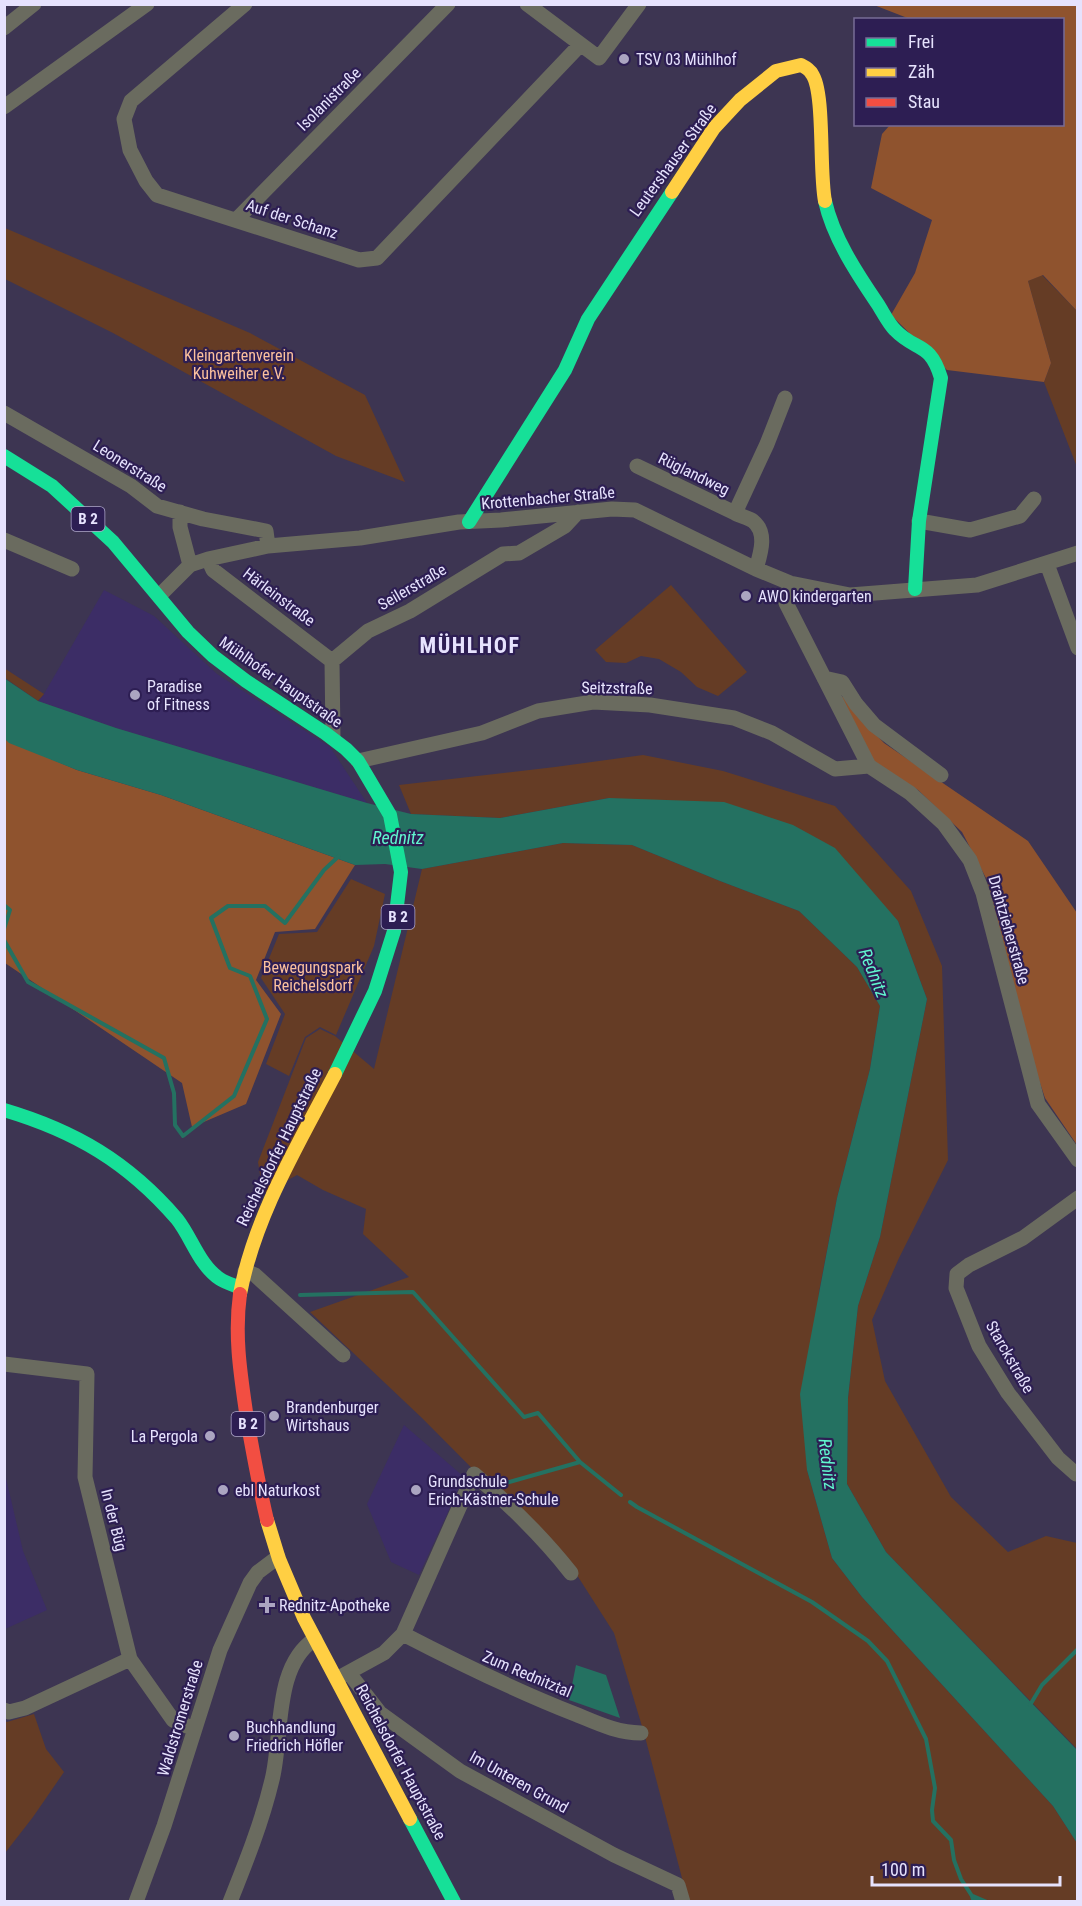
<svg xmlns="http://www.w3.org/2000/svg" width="1082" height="1906" viewBox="0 0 1082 1906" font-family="'Roboto Condensed',sans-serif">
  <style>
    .built { fill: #3c2d66 }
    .green { fill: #653c25 }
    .forest { fill: #8f532e }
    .water { fill: #247161 }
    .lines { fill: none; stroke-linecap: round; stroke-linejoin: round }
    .stream { stroke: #247161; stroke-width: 4 }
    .street { stroke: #6a6b5f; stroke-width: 15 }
    .fast { stroke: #16e098; stroke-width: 14 }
    .slow { stroke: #ffcf43; stroke-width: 14 }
    .jam { stroke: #f24e42; stroke-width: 14 }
    .poi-dot { fill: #aba5c1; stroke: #2d1e53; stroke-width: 2 }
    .labels { text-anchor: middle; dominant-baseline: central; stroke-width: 4.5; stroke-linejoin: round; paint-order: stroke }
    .shield { fill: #2d1e53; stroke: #aea7ca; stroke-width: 1.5 }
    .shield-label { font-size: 15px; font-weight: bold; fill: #e6e2fd }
    .poi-label { font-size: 16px; fill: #e6e2fd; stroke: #2d1e53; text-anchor: start }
    .street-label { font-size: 16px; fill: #e6e2fd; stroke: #2d1e53 }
    .park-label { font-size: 16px; fill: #fcc19d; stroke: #2d1e53 }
    .water-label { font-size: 18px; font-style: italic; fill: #61f6cf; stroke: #2d1e53 }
    .district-label { font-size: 22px; font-weight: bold; letter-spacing: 1.5px; fill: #e6e2fd; stroke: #2d1e53 }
  </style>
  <rect width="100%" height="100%" fill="#3d3552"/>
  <!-- built -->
  <path class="built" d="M104 590 154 616 217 674 330 747 367 803 116 728 38 701 44 694Z
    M404 1425 464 1477 419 1575 391 1562 367 1504Z
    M5 1474 23 1551 47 1610 5 1629Z"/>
  <!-- green -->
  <path class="green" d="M5 228 250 333 365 395 405 482 336 456 113 333 5 279Z
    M1042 275 1077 311V467L1044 382 1051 363 1028 281Z
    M671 585 747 672 718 696 697 687 681 672 659 659 641 656 626 663 606 662 595 650Z
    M4 668 44 694 38 701 5 678Z
    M643 755 723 771 835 806 911 891 942 966 948 1160 899 1258 872 1320 885 1381 951 1497 1008 1552 1046 1536 1077 1543V1749L886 1552 847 1484 848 1398 858 1306 880 1237 927 999 898 921 609 798 500 818 411 814 399 785 555 767Z
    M563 843 632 845 720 881 799 911 857 967 880 1006 870 1069 837 1198 819 1292 807 1470 832 1558 862 1597 1053 1806 1077 1843V1901H688L644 1733 614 1633 575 1572 422 1418 310 1312 409 1277 363 1234 366 1209 323 1190 297 1175 263 1194 258 1162 306 1038 320 1029 335 1036 374 1069 422 869Z
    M351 879 385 894 374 946 336 1035 320 1027 305 1037 289 1076 266 1064 285 1014 261 978 279 934 317 932Z
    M34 1714 46 1749 64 1772 33 1817 5 1853V1721L7 1722Z"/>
  <!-- forest -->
  <path class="forest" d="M874 5H1077V311L1043 275 1028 281 1051 363 1044 382 947 370 891 315 915 273 932 220 871 188 882 134 890 125 1062 124V20L910 19Z
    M844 696 861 719 884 743 1028 841 1077 913V1145L1045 1098 1030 1053 987 880 962 832 918 790 873 762 839 699Z
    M4 739 77 770 161 795 355 865 315 929 275 932 256 980 281 1014 246 1104 192 1127 182 1083 5 963Z"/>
  <!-- water -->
  <path class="water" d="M4 678 38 701 116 728 367 803 411 814 500 818 609 798 724 802 793 825 835 848 898 921 927 999 880 1237 858 1306 848 1398 847 1484 886 1552 1077 1750V1843L1053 1806 862 1597 832 1558 807 1470 800 1394 837 1198 870 1069 880 1006 857 967 799 911 720 881 632 845 563 843 422 869 385 864 355 865 161 795 77 770 9 743 5 739Z
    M576 1665 606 1675 620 1718 569 1700Z"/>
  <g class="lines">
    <!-- stream -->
    <path class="stream" d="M4 905 10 910 4 929
      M4 940 28 982 164 1058 174 1093 175 1125 183 1136 234 1096 267 1019 250 976 230 968 211 918 228 906H265L285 923 324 870 339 856
      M300 1295 413 1292 524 1417 538 1413 580 1462 621 1495
      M502 1484 580 1462
      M630 1502 637 1507 812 1602 868 1641 887 1661 926 1739 935 1788 932 1810 933 1821 951 1840 954 1860 961 1879 972 1896 974 1902
      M1030 1705 1042 1685 1078 1649
      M973 1896 987 1902"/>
    <!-- street -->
    <path class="street" d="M245 4 131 101 124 119 130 150 146 181 157 195 359 260 377 258 580 45
      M527 4 599 58 639 4
      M4 28 34 4
      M4 107 147 4
      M236 220 448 4
      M4 413 131 486 157 506 203 519 266 531 268 546
      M637 466 735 513
      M180 512V527L190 565
      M919 521 970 530 1020 516 1034 499
      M4 540 72 569
      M208 559 213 570 332 661
      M1047 564 1078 648
      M756 569C760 555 768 533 753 521 749 518 740 516 735 513L767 444 785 398
      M790 583 786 603 869 766 910 793 944 824 970 860 983 893 1038 1104 1078 1160
      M159 596 190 565 208 559 268 546 360 538 459 522 501 520 612 509 635 510 756 569 790 583 850 595 977 585 1078 553
      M332 661 368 631 410 611 503 554 519 553 565 526 578 512
      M332 661 333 738
      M824 678 842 682 856 704 874 725 941 775
      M358 761 482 733 538 711 593 702 650 705 734 718 772 733 835 769 869 766
      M245 1271 255 1275 343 1355
      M4 1364 87 1374 85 1477 130 1659 173 1720 194 1729
      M1076 1474 1058 1458 1008 1393 979 1346 956 1288 957 1274 969 1265 1023 1238 1078 1198
      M403 1634C459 1663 516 1691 575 1714 597 1723 617 1733 641 1733
      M349 1673 380 1713 460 1771 614 1855 678 1885 683 1902
      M342 1676 384 1653 403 1634 474 1474C510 1505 542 1536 571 1573
      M4 1710 9 1712 25 1708 130 1659
      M136 1902 164 1826 220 1650 250 1583 258 1572 278 1557
      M230 1902C246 1862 262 1822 272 1780 283 1737 273 1666 315 1639"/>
    <!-- fast -->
    <path class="fast" d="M825 201C833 237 856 272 877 303 883 312 888 323 895 330 916 352 930 341 941 378L919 521 915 589
      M4 456 52 486 113 542 188 632 213 656 246 681 325 733 346 749 358 761 390 815 401 872 394 931 375 991 335 1074
      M469 522 565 370 588 319 672 192
      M4 1110C75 1131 128 1162 177 1219 192 1238 199 1265 220 1279 226 1283 234 1285 241 1288
      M410 1819 454 1902"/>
    <!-- slow -->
    <path class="slow" d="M672 192 714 128 740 100 776 71 801 65C805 67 810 70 812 74 825 92 819 172 825 201
      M240 1294C255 1215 298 1145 335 1074
      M267 1520 279 1559 304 1618 410 1819"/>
    <!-- jam -->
    <path class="jam" d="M240 1294C234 1337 241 1377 247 1419 253 1453 259 1486 267 1520"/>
  </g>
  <!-- markers -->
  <g class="poi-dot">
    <circle cx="624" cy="59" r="6"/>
    <circle cx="746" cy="596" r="6"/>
    <circle cx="135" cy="695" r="6"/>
    <circle cx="274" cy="1416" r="6"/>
    <circle cx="210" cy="1436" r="6"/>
    <circle cx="223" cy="1490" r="6"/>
    <circle cx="416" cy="1490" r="6"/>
    <path d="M264 1596h6v6h6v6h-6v6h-6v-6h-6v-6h6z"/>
    <circle cx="234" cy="1736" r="6"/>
  </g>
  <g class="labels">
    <!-- shield labels -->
    <g class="shield">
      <rect x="71.5" y="507" width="33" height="24" rx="4.5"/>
      <rect x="381.5" y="905" width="33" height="24" rx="4.5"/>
      <rect x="231.5" y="1412" width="33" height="24" rx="4.5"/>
    </g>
    <g class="shield-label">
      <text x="88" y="519">B 2</text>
      <text x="398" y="917">B 2</text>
      <text x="248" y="1424">B 2</text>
    </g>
    <!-- poi labels -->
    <g class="poi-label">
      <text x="636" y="59">TSV 03 Mühlhof</text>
      <text x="758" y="596">AWO kindergarten</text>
      <text x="147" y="686">Paradise<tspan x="147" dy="18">of Fitness</tspan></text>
      <text x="286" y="1407">Brandenburger<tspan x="286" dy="18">Wirtshaus</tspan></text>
      <text x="198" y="1436" text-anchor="end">La Pergola</text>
      <text x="428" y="1481">Grundschule<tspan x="428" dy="18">Erich-Kästner-Schule</tspan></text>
      <text x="235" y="1490">ebl Naturkost</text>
      <text x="279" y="1605">Rednitz-Apotheke</text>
      <text x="246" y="1727">Buchhandlung<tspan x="246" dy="18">Friedrich Höfler</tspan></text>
    </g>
    <!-- street labels -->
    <g class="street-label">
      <text transform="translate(329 99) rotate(-45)">Isolanistraße</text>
      <text transform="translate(673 160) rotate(-54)">Leutershauser Straße</text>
      <text transform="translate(292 219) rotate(18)">Auf der Schanz</text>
      <text transform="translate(130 466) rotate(32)">Leonerstraße</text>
      <text transform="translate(694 474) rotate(26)">Rüglandweg</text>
      <text transform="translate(548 498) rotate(-5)">Krottenbacher Straße</text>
      <text transform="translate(412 587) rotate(-30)">Seilerstraße</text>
      <text transform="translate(279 597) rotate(37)">Härleinstraße</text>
      <text transform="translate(281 682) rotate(35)">Mühlhofer Hauptstraße</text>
      <text transform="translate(617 688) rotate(1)">Seitzstraße</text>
      <text transform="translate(1009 930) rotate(74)">Drahtzieherstraße</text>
      <text transform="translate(279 1147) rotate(-64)">Reichelsdorfer Hauptstraße</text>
      <text transform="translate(1010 1357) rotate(60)">Starckstraße</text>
      <text transform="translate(114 1520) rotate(76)">In der Büg</text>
      <text transform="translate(527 1674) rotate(23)">Zum Rednitztal</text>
      <text transform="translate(180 1718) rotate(-73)">Waldstromerstraße</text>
      <text transform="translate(401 1762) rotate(62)">Reichelsdorfer Hauptstraße</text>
      <text transform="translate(519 1782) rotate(29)">Im Unteren Grund</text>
    </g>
    <!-- park labels -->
    <g class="park-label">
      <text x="239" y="355">Kleingartenverein<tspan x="239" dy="18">Kuhweiher e.V.</tspan></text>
      <text x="313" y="967">Bewegungspark<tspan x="313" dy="18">Reichelsdorf</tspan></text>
    </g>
    <!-- water labels -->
    <g class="water-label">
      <text x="398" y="837">Rednitz</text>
      <text transform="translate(874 973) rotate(68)">Rednitz</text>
      <text transform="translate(828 1464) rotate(83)">Rednitz</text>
    </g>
    <!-- district labels -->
    <g class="district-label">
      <text x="470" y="645">MÜHLHOF</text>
    </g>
  </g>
  <!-- border -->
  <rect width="1082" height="1906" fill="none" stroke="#e6e2fd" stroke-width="12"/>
  <!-- legend -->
  <rect x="854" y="18" width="210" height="108" fill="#2d1e53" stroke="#776c97" stroke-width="1.5"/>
  <rect x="866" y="38" width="30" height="9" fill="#16e098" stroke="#776c97" stroke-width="1.5"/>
  <text x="908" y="48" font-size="18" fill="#e6e2fd">Frei</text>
  <rect x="866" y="68" width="30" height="9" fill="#ffcf43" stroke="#776c97" stroke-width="1.5"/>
  <text x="908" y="78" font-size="18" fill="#e6e2fd">Zäh</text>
  <rect x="866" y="98" width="30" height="9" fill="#f24e42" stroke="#776c97" stroke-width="1.5"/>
  <text x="908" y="108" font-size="18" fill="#e6e2fd">Stau</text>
  <!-- scale -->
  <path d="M872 1876v9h188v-9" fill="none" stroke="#e6e2fd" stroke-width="3"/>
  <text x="881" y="1876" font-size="18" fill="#e6e2fd" stroke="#2d1e53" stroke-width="4.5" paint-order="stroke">100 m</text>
</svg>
